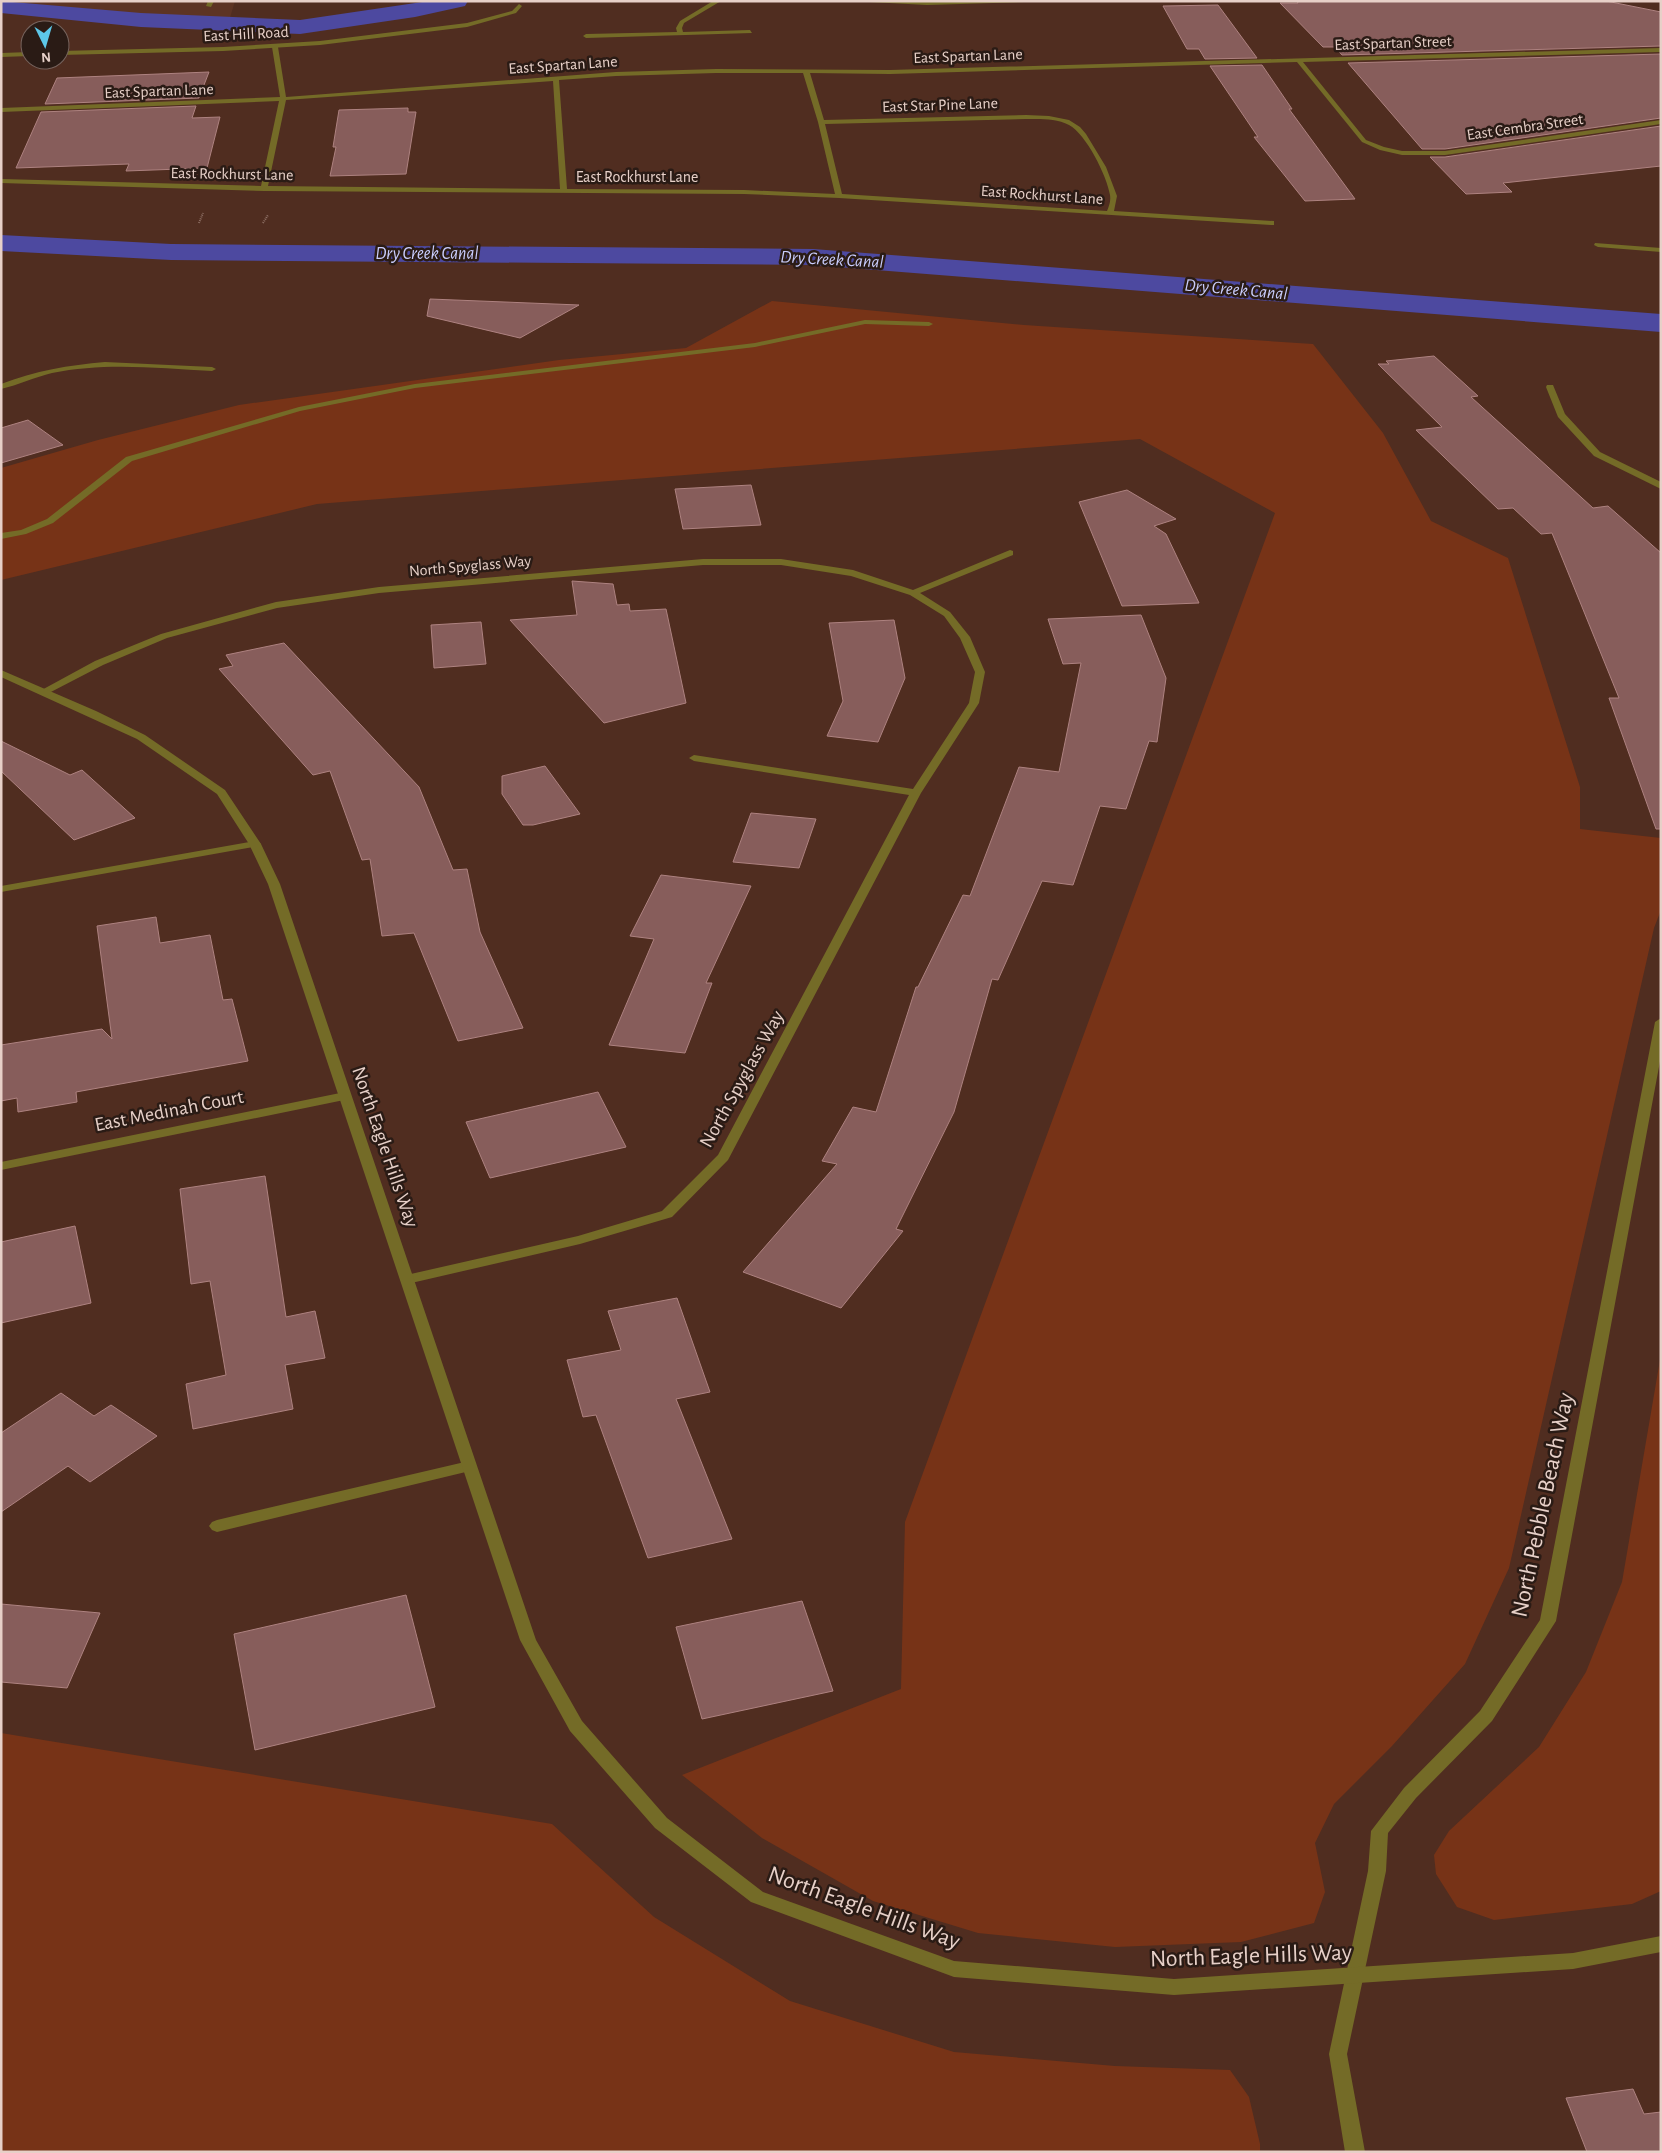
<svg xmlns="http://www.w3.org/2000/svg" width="1662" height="2153" viewBox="0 0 1662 2153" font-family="'Alegreya Sans',sans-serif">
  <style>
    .built { fill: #5d3424 }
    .green { fill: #773317 }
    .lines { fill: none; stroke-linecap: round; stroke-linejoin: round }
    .canal { fill: #4d49a0; fill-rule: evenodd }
    .building { fill: #875d5b; stroke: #ae8280 }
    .path { stroke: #8e7065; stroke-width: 2; stroke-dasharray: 1 1; stroke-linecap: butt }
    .service { fill: #746b27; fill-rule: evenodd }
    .minor { fill: #746b27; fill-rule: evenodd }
    .tertiary { fill: #746b27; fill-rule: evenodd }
    .labels { text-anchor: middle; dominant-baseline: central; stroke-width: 5; stroke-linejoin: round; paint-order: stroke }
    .far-street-label { font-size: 16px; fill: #e7d0c8; stroke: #2a1b15 }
    .far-water-label { font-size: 18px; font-style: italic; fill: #c9cdfd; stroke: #2a1b15 }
    .street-label { font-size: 20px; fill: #e7d0c8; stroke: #2a1b15 }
    .near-street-label { font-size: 24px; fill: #e7d0c8; stroke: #2a1b15 }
  </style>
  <rect width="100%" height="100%" fill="#502d20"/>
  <!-- built -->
  <path class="built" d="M1 1H235L229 21 146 15Z"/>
  <!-- green -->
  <path class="green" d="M772 301 1024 325 1313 344 1383 433 1431 521 1508 558 1580 787V829L1661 838V910L1654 928 1509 1568 1465 1664 1392 1746 1334 1804 1315 1843 1325 1892 1314 1923 1241 1942 1115 1947 978 1933 873 1901 762 1838 682 1775 901 1689 905 1522 1275 513 1140 439 317 504 1 580V468L98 440 239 405 559 360 686 348Z
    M1661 1354V1891L1632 1904 1494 1920 1457 1907 1436 1874 1434 1855 1449 1831 1539 1747 1586 1672 1622 1582Z
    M1 1733 552 1824 654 1917 790 2001 954 2052 1115 2066 1230 2070 1249 2097 1260 2144V2152H1Z"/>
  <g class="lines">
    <!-- canal -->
    <path class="canal" d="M1 1 141 13 300 20 429 1H468L465 6 415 17 300 34 141 27 1 13Z
      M1 235 171 244 813 249 1661 314V332L813 265 171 260 1 251Z"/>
  </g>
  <!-- building -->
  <path class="building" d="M1297 1H1606L1661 12V46L1342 55 1335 47H1323L1280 3H1298Z
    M1218 5 1232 24 1257 58 1205 59 1199 49H1187L1163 6Z
    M1661 54V118L1445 149H1422L1348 63Z
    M1262 65 1292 109H1289L1355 199 1305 201 1254 137H1258L1210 66Z
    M209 72 199 98 45 104 57 78Z
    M196 106 192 118 220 117 207 168 126 171 129 164 16 168 41 112Z
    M408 108V112H416L406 174 330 176 336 147H333L339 110Z
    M1661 126V166L1503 183 1512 192 1466 194 1430 157H1445Z
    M430 299 579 305 520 338 427 316Z
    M1434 356 1478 396 1471 397 1593 508 1608 506 1661 553V829H1656L1609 698H1619L1552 533 1541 534 1513 508 1498 509 1416 430 1442 427 1378 364H1389L1386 361Z
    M28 420 63 445 1 463V428Z
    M751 485 761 525 683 529 675 489Z
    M1127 490 1176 519 1154 526 1166 534 1199 603 1122 606 1079 502Z
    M572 581 613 584 617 605 629 604 630 611 666 609 686 703 604 723 510 620 577 615Z
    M1141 615 1166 678 1157 742 1149 741 1126 809 1100 806 1073 885 1042 881 998 980 992 979 954 1112 896 1229 903 1231 841 1308 743 1272 837 1164 822 1161 853 1107 876 1112 916 987H918L963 895 970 896 1019 767 1059 772 1081 663 1063 664 1048 619Z
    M894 620 905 678 878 742 827 736 843 701 829 623Z
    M481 622 486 664 434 668 431 625Z
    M284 643 419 787 453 870 467 869 480 932 523 1028 458 1041 414 933 382 936 370 859 362 860 330 771 313 775 219 669 233 666 226 655Z
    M1 741 70 775 82 770 135 818 74 840 1 771Z
    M545 766 580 814 533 825H523L502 794V776Z
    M751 813 816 819 799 868 733 862Z
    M661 875 751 886 706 983H712L685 1053 609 1045 654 939 630 936Z
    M156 917 160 943 210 935 223 1000 232 999 248 1061 76 1092 77 1102 18 1112 17 1098 1 1101V1045L102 1029 112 1039 97 926Z
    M598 1092 626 1147 490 1178 466 1122Z
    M265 1176 286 1317 315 1311 325 1358 285 1365 293 1409 193 1429 186 1384 226 1375 210 1281 191 1284 180 1189Z
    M75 1226 91 1303 1 1323V1242Z
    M677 1298 710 1392 676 1399 732 1539 648 1558 596 1415 583 1417 567 1360 621 1350 608 1311Z
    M61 1393 94 1416 111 1405 157 1436 90 1482 68 1466 1 1512V1433Z
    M406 1595 435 1707 255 1750 234 1634Z
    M802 1601 833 1691 702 1719 676 1627Z
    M1 1604 100 1613 67 1688 1 1682Z
    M1633 2089 1644 2114 1661 2112V2152H1587L1566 2098Z"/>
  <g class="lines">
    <!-- path -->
    <path class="path" d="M199 223 203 213
      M263 223 268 215"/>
    <!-- service -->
    <path class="service" d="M208 1H214L211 7 206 6Z
      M865 320 929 322 933 324 929 326 865 324 755 347 415 388 300 411 132 461 53 523 26 534 1 539V533L21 530 47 519 126 457 299 407 415 384 755 343Z"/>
    <!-- minor -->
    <path class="minor" d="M713 1H721L684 23 682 28 683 32 750 30 752 33 586 38 583 36 586 34 677 32 676 28 680 21Z
      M851 1H1058L927 5Z
      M275 45 278 47 286 97 616 72 716 69 890 70 1661 48V52L1303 62 1366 140 1384 147 1402 151H1445L1661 120V124L1445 155H1402L1380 150 1362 142 1297 62 890 74 810 73 824 120 1026 115 1049 116 1069 120 1080 127 1086 134 1106 167 1117 196 1114 211 1274 221V225H1271L839 198 744 194 264 191 1 183V179L261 186 279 101 1 112V108L280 97 272 47ZM716 73H803L818 122 835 194 744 190 567 189 559 80 616 76ZM553 81 560 189 268 186 286 100ZM1026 119C1040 119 1056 118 1069 125 1086 134 1107 176 1110 195 1111 201 1109 206 1107 211L842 194 825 124Z
      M1595 243 1661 248V252L1598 247 1594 245Z
      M105 362 212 367 216 369 212 371C159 368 104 362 52 373 35 377 18 385 1 389V384C35 371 69 365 105 362Z
      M1547 385H1553L1565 414 1600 452 1661 482V489L1594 456 1558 417 1546 387Z
      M1010 550 1013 551V555L920 593 950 612 970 637 985 672 979 703 921 793 728 1160 672 1217 580 1244 407 1284 402 1282 400 1279 402 1276 578 1236 662 1211 718 1155 909 795 694 761 689 758 694 755 913 789 969 703 975 672 960 638 944 616 910 595 851 576 781 565H703L379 593 277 608 167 638 103 665 47 694H39L38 692 95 661 161 634 276 602 379 587 703 559H781L853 570 913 590Z
      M255 841 259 842 261 844 259 846 1 892V886Z
      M1661 1018V1056L1556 1621 1492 1721 1416 1798 1388 1833 1386 1871 1347 2054 1365 2152H1345L1329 2054 1368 1871 1371 1831 1404 1788 1480 1711 1540 1620 1655 1022Z
      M345 1092 351 1096 349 1099 1 1170V1162Z
      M469 1461 474 1462 476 1466 474 1470 217 1532 212 1530 209 1526 212 1522 217 1520Z"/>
    <!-- tertiary -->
    <path class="tertiary" d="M519 4 522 6 516 13 467 27 320 45 223 51 60 55V51L223 47 320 41 467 23 512 11Z
      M30 52V56L1 57V53Z
      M1 670 96 711 145 735 225 790 261 844 280 884 536 1640 582 1721 667 1818 763 1892 954 1961 1174 1979 1573 1953 1661 1936V1952L1573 1969 1174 1995 954 1977 751 1902 655 1828 570 1731 520 1640 268 884 249 844 217 794 137 739 1 677Z"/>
  </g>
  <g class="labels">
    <!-- far-street labels -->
    <g class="far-street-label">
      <text transform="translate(246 34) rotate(-3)">East Hill Road</text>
      <text transform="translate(1393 43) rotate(-2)">East Spartan Street</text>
      <text transform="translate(968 56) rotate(-2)">East Spartan Lane</text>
      <text transform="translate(563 65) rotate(-4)">East Spartan Lane</text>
      <text transform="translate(159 91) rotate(-2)">East Spartan Lane</text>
      <text transform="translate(940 105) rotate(-2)">East Star Pine Lane</text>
      <text transform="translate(1525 127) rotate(-8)">East Cembra Street</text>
      <text transform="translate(232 174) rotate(1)">East Rockhurst Lane</text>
      <text x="637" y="177">East Rockhurst Lane</text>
      <text transform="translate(1042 195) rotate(4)">East Rockhurst Lane</text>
      <text transform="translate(470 566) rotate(-5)">North Spyglass Way</text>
    </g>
    <!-- far-water labels -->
    <g class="far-water-label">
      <text x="427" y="254">Dry Creek Canal</text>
      <text transform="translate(832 260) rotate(3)">Dry Creek Canal</text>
      <text transform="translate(1236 290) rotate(5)">Dry Creek Canal</text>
    </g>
    <!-- street labels -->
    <g class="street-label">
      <text transform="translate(742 1079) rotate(-61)">North Spyglass Way</text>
      <text transform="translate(169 1111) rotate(-11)">East Medinah Court</text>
      <text transform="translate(385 1147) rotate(71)">North Eagle Hills Way</text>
    </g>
    <!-- near-street labels -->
    <g class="near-street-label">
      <text transform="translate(1543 1505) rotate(-78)">North Pebble Beach Way</text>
      <text transform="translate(864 1908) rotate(20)">North Eagle Hills Way</text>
      <text transform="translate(1251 1956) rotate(-2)">North Eagle Hills Way</text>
    </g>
  </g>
  <!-- border -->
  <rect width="1662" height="2153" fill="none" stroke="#e7d0c8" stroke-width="5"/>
  <!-- north arrow -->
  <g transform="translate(45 45) rotate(175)"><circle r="24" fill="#2a1b15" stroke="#76635d"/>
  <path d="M0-4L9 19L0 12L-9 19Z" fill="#5dc7e8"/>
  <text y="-8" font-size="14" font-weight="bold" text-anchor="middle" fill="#e7d0c8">N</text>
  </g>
</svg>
